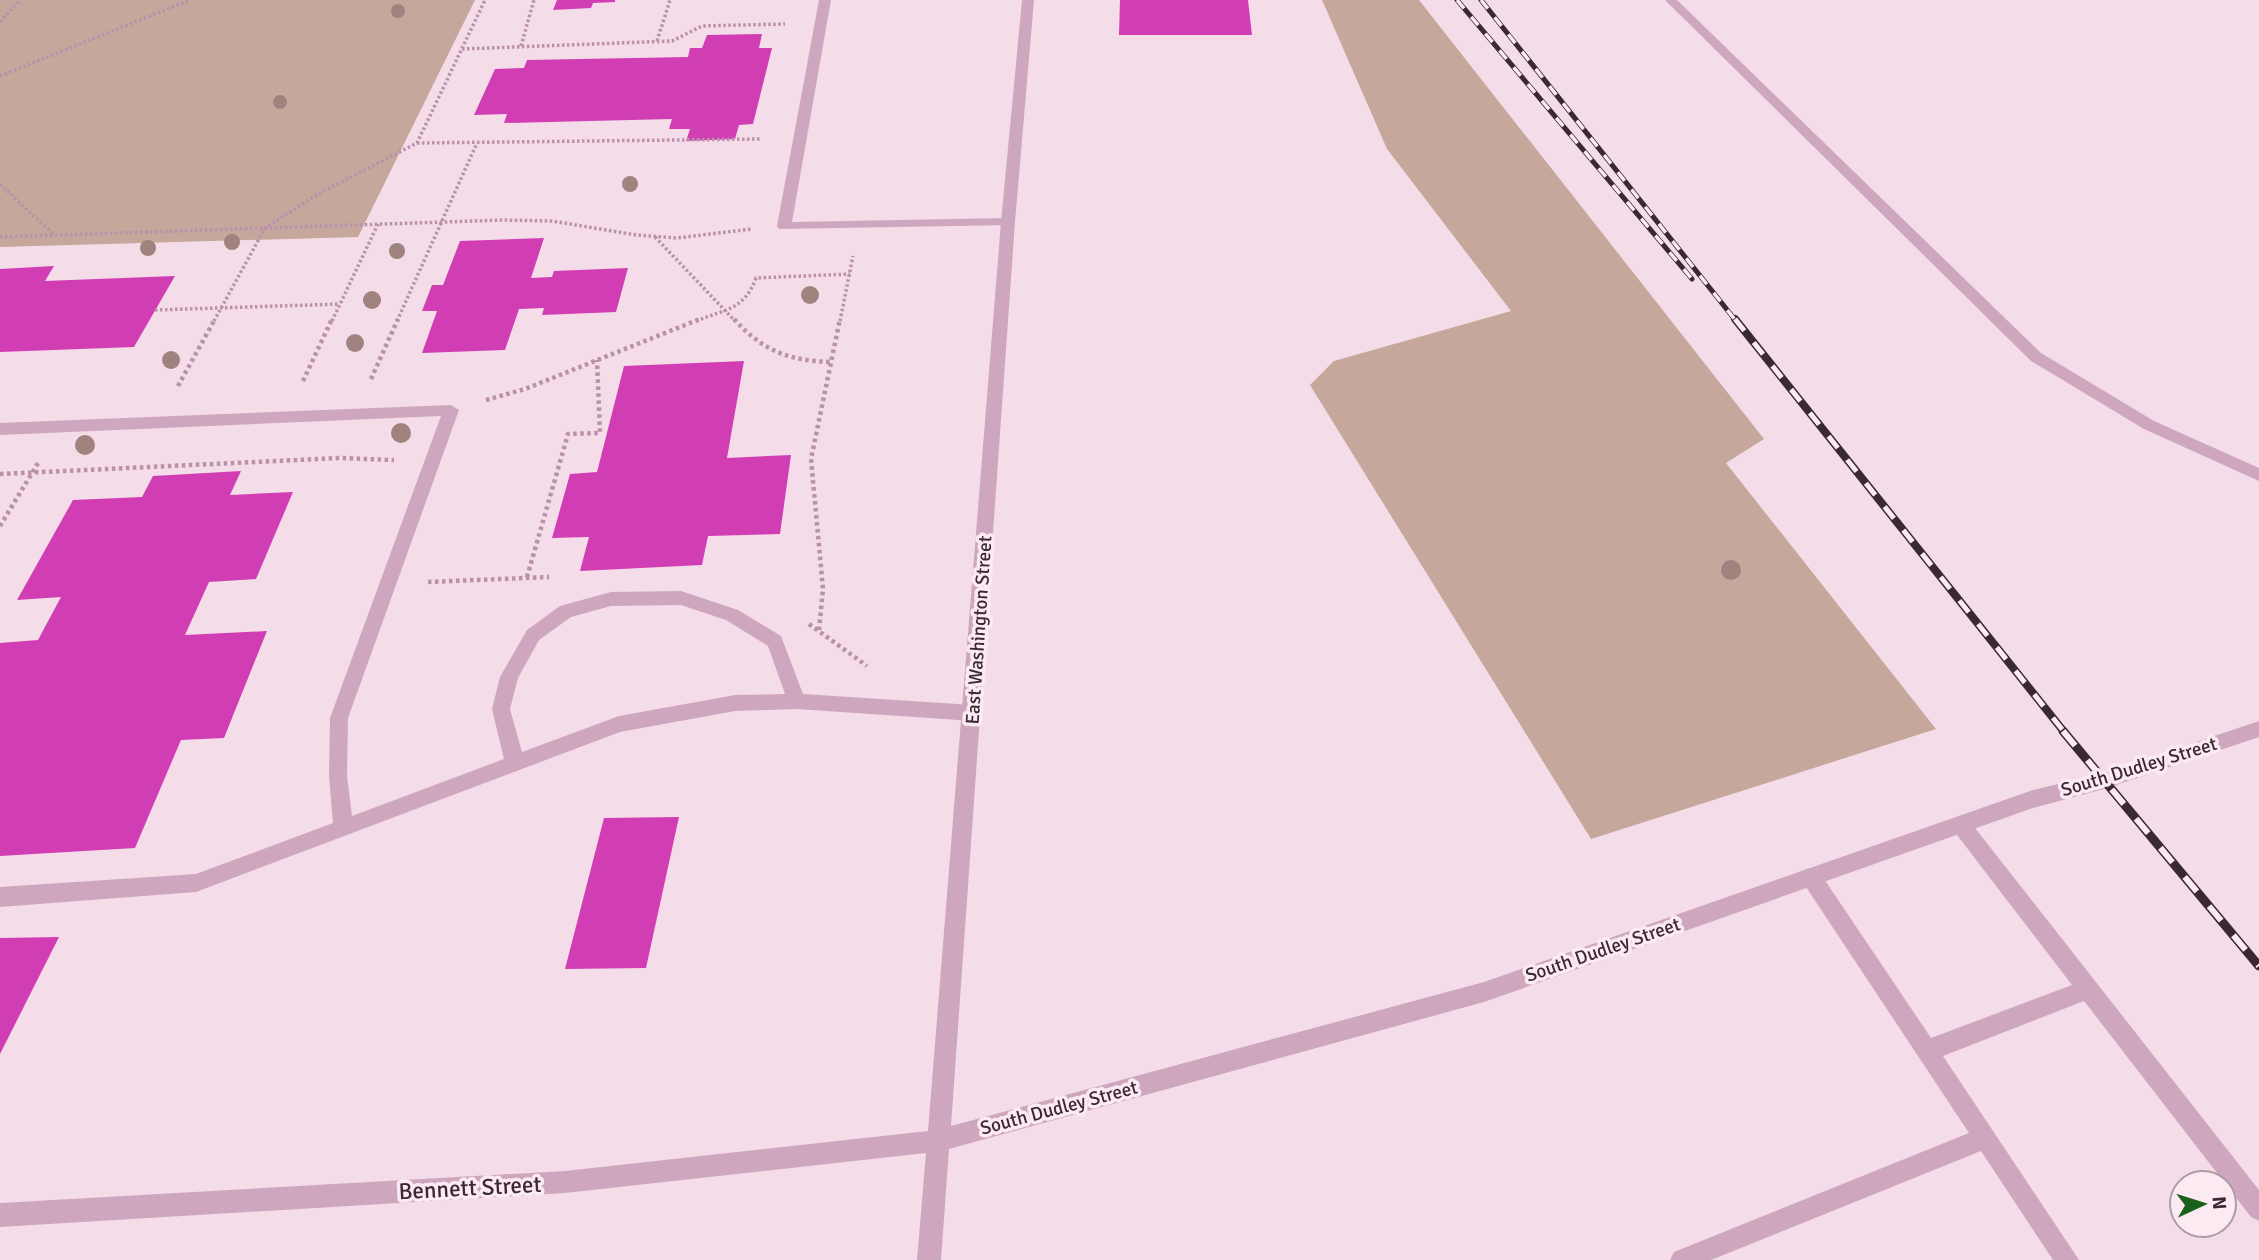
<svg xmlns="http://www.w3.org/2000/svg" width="2259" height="1260" viewBox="0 0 2259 1260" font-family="Signika,sans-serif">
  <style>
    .green { fill: #c6a79b }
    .building { fill: #d13eb4 }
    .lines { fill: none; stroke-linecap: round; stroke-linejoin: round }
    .path-far1 { stroke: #ba91aa; stroke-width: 3.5; stroke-dasharray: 2.5 2.5; stroke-linecap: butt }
    .path { stroke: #ba91aa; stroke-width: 4.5; stroke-dasharray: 3.5 3.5; stroke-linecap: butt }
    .service { fill: #cea7be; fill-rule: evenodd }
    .tertiary { fill: #cea7be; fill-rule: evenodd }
    .rail-far2-casing { stroke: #3a2835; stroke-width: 5 }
    .rail-far1-casing { stroke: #3a2835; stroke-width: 8 }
    .rail-casing { stroke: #3a2835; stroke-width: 9 }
    .rail-far2 { stroke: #fceaf3; stroke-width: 3.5; stroke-dasharray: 11; stroke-linecap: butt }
    .rail-far1 { stroke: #fceaf3; stroke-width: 5; stroke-dasharray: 15; stroke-linecap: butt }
    .rail { stroke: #fceaf3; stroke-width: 6; stroke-dasharray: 19; stroke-linecap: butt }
    .tree { fill: #a0827f }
    .labels { text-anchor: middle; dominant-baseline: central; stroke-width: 7; stroke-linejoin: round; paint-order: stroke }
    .street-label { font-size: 19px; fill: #3a2835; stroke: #fceaf3 }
    .near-street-label { font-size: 23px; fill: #3a2835; stroke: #fceaf3 }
  </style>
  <rect width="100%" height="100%" fill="#f5dce9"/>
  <!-- green -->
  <path class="green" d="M0 0H475L358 237 0 247Z
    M1322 0H1419L1764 439 1726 463 1936 729 1591 839 1310 385 1334 361 1511 311 1387 149Z"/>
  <!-- building -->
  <path class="building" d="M557 0H615V2L593 3 591 8 553 10Z
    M1120 0H1248L1252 35H1119Z
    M762 34 759 48H772L753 124 739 125 735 139 686 141 690 129H669L672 119 504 123 507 114 474 115 495 69 524 68 527 60 688 57 690 48H702L707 35Z
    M544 238 531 278 552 277 554 271 628 268 616 312 542 315 544 308 519 309 505 350 422 353 437 311H422L432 285H443L460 241Z
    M54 266 45 281 175 276 134 347 0 352V269Z
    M744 361 727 458 791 455 780 534 708 536 702 565 580 571 589 537 552 538 570 474 597 472 624 366Z
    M241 471 230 495 293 492 256 579 209 582 185 635 267 631 224 738 181 740 135 848 0 856V643L38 640 61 597 17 600 73 500 142 497 153 476Z
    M679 817 646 968 565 969 604 818Z
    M59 937 0 1054V938Z"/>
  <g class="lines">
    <!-- path-far1 -->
    <path class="path-far1" d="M0 22 20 0
      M657 41 670 0
      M521 46 534 0
      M462 49 672 41 702 26 785 24
      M0 76 190 0
      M417 143 762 139
      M0 184 53 234
      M0 237 503 220 552 221 636 235 677 238 752 229
      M655 237 735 321
      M155 310 340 304
      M214 321 265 228 318 194 417 143 485 0
      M332 321 378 224
      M397 321 477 143
      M696 321C726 309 744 310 756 278L850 274
      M840 321 853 256"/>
    <!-- path -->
    <path class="path" d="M734 319C763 351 789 361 832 362
      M371 379 398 319
      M303 381 332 319
      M178 386 215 319
      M486 400 525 389 700 319
      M0 474 340 458 394 460
      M0 526 38 463
      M527 577 568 434 600 433 597 360
      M428 582 549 577
      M809 624 867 666
      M819 630 823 589 811 459 840 319"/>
    <!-- service -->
    <path class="service" d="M819 0H831L792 222 1008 218 1015 222 1013 225 779 229 777 226Z
      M1665 0H1677L2041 353 2154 421 2259 468V481L2144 429 2031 361Z
      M451 405 459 410 348 718 347 776 352 816 504 759 492 709 500 677 527 630 560 606 611 592 681 591 738 610 781 636 803 694 973 705 979 707 982 713 979 719 973 721 797 709 735 711 620 732 196 892 0 907V887L196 874 333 823 329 776 330 718 441 416 0 435V423ZM681 605 726 620 768 646 785 694 735 695 619 716 522 752 510 709 518 678 539 640 571 617 611 606Z
      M1961 816 1968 819 2259 1190V1221L2251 1217 2084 1001 1943 1056 2079 1260H2053L1981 1151 1711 1260H1670L1674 1252 1969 1133 1804 884 1801 877 1804 870 1811 868 1818 870 1931 1038 2072 985 1954 831 1951 825 1954 819Z"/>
    <!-- tertiary -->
    <path class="tertiary" d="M1022 0H1034L1015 222 951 1126 1484 982 2033 790 2104 773 2259 721V737L2104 789 2033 808 1484 1002 949 1149 941 1260H917L926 1153 565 1193 0 1227V1203L565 1171 928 1131 1001 222Z"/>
    <defs>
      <path id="rail-far2" d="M1457 0 1692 279
        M1481 0 1736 321"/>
      <path id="rail-far1" d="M1735 319 2065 733"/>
      <path id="rail" d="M2063 731 2259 966"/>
    </defs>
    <!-- rail-far2 casing -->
    <use href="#rail-far2" class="rail-far2-casing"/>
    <!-- rail-far1 casing -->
    <use href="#rail-far1" class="rail-far1-casing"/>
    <!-- rail casing -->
    <use href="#rail" class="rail-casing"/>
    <!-- rail-far2 -->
    <use href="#rail-far2" class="rail-far2"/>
    <!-- rail-far1 -->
    <use href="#rail-far1" class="rail-far1"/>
    <!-- rail -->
    <use href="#rail" class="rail"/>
  </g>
  <!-- trees -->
  <g class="tree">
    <circle cx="398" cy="11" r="7"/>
    <circle cx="280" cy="102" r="7"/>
    <circle cx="630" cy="184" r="8"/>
    <circle cx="232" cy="242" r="8"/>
    <circle cx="148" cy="248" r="8"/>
    <circle cx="397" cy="251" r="8"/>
    <circle cx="810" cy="295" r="9"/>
    <circle cx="372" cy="300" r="9"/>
    <circle cx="355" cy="343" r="9"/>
    <circle cx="171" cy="360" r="9"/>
    <circle cx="401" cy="433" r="10"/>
    <circle cx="85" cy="445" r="10"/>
    <circle cx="1731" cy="570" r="10"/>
  </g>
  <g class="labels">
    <!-- street labels -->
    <g class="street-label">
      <text transform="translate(979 630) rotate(-86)">East Washington Street</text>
      <text transform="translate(2139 767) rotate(-17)">South Dudley Street</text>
      <text transform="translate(1603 950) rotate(-19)">South Dudley Street</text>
      <text transform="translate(1059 1108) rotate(-15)">South Dudley Street</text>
    </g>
    <!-- near-street labels -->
    <g class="near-street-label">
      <text transform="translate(470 1188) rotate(-3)">Bennett Street</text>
    </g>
  </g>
  <!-- north arrow -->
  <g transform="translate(2203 1204) rotate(86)"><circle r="33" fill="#fceaf3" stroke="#ae9ca7" stroke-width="2"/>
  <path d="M0-5L12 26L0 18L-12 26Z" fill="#19601b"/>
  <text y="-10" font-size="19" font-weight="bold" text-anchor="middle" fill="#3a2835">N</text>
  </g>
</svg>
